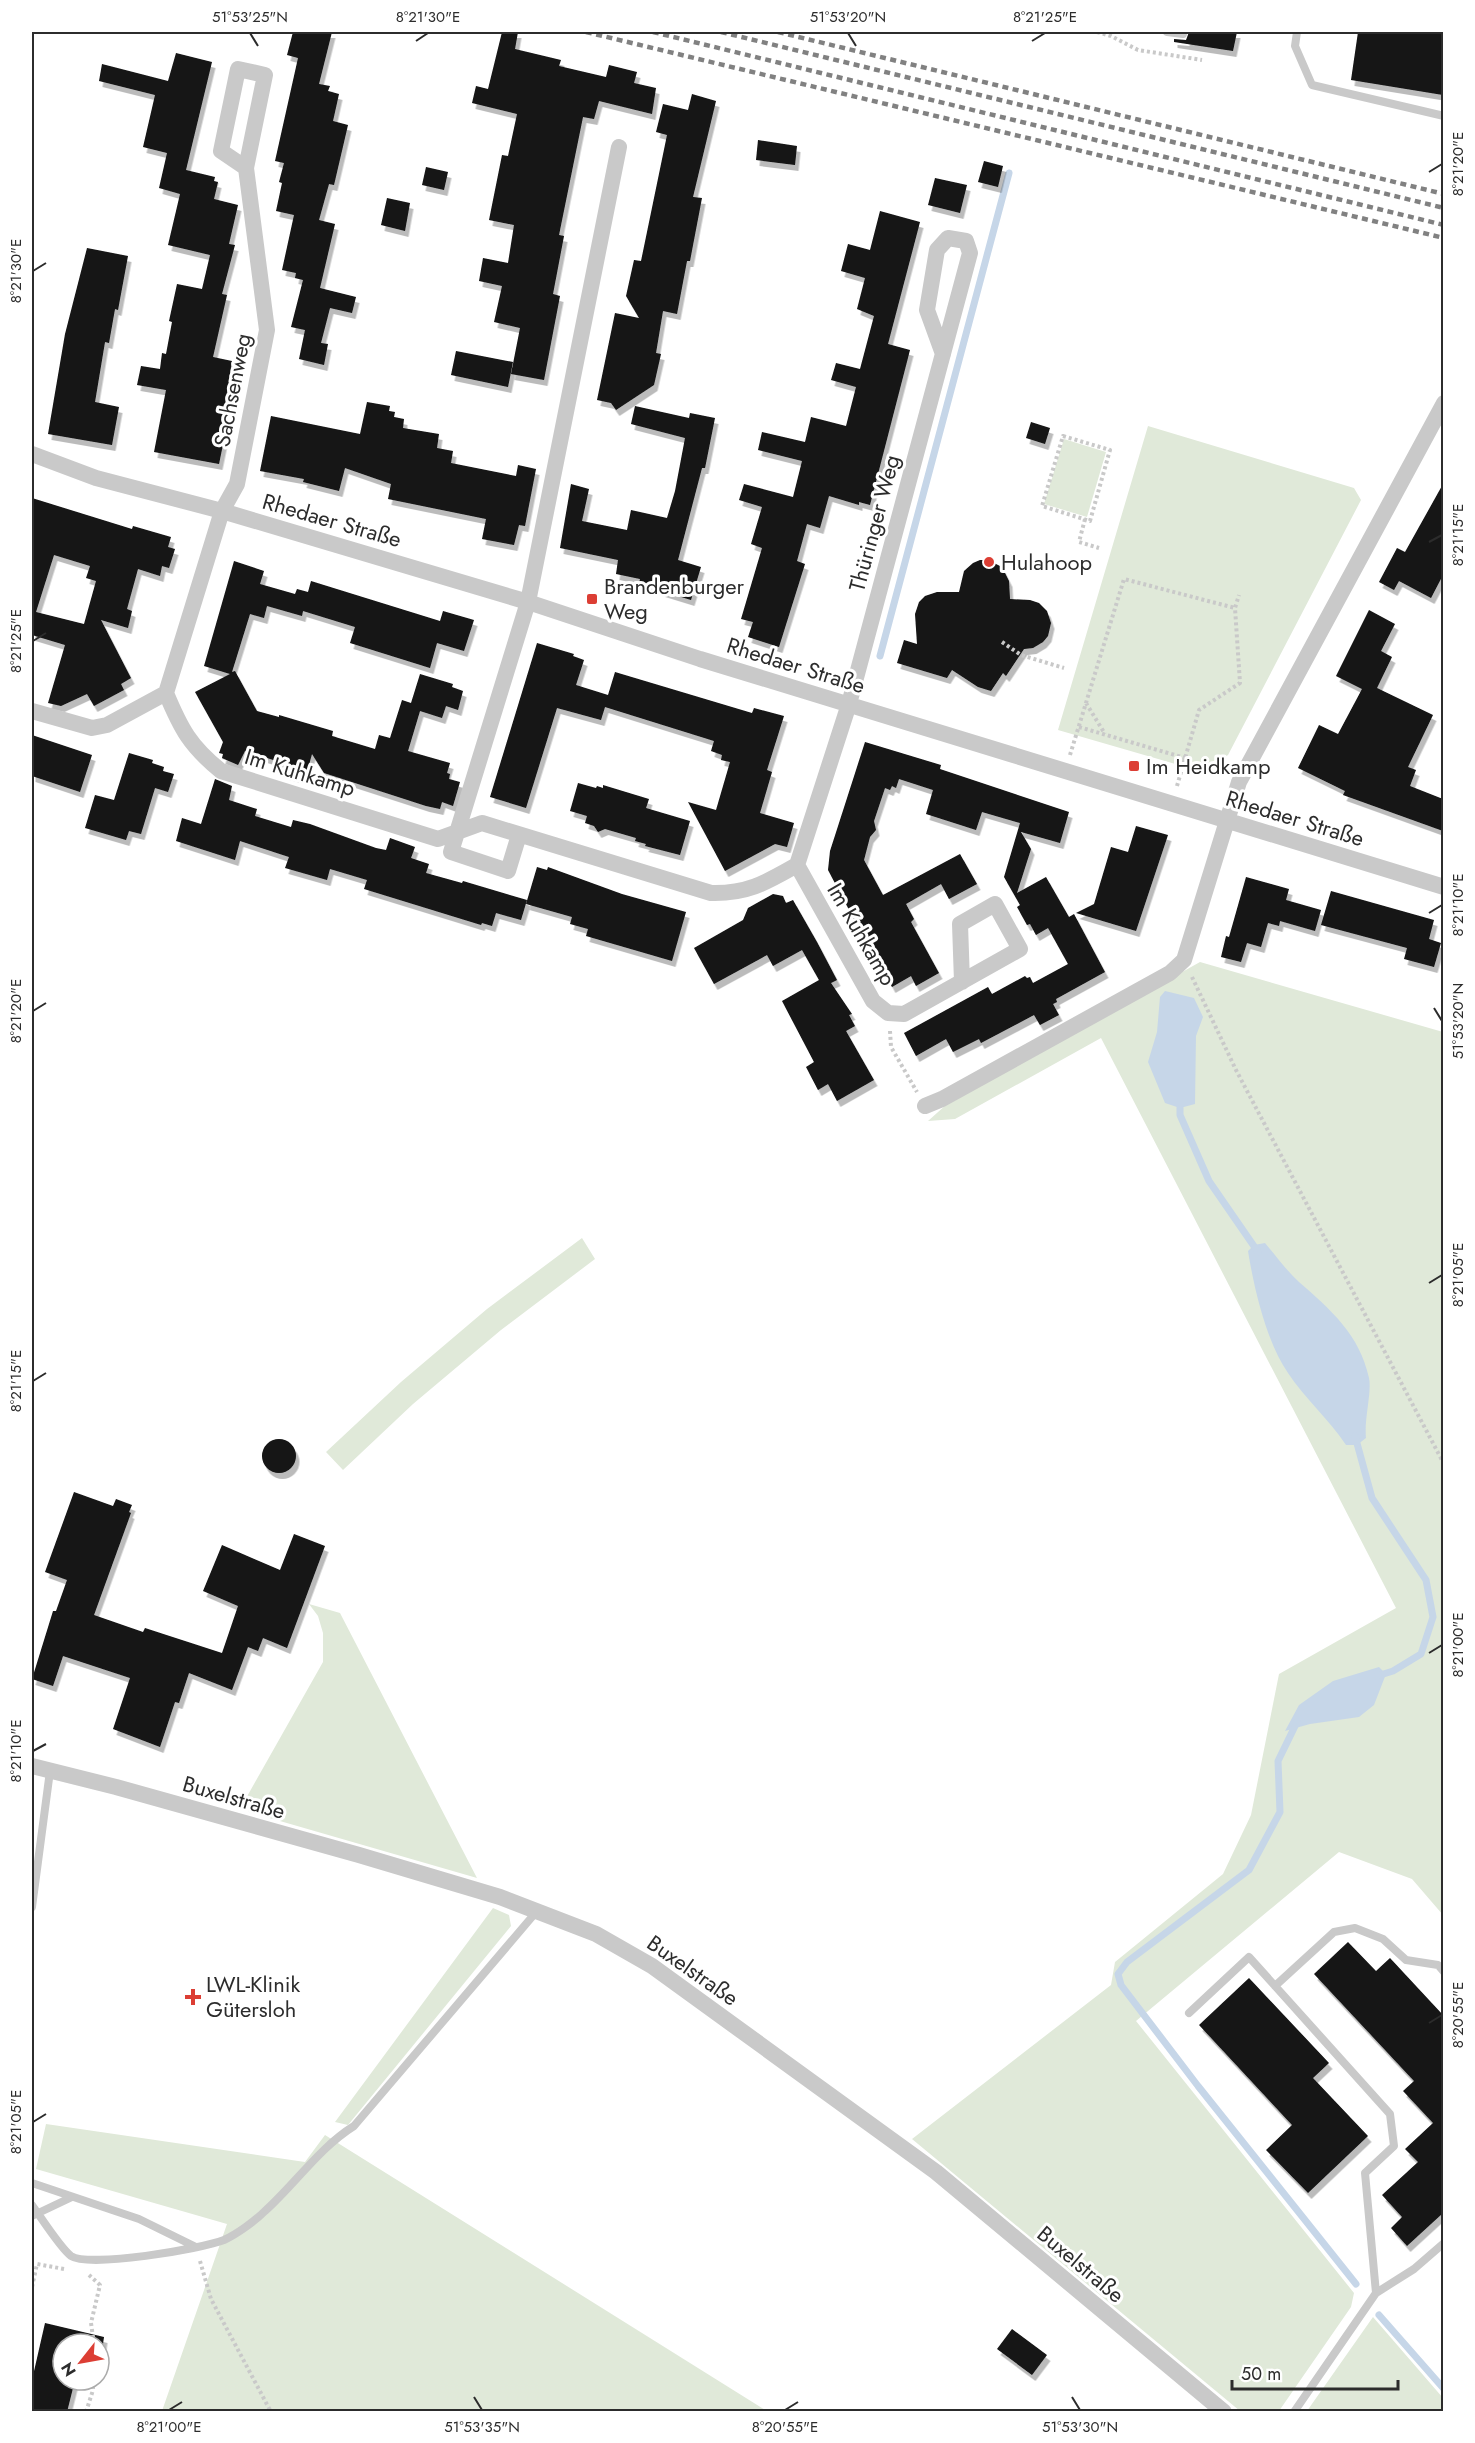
<svg xmlns="http://www.w3.org/2000/svg" width="1475" height="2443" viewBox="0 0 1475 2443" font-family="Jost,sans-serif">
  <style>
    .green { fill: #e0e9d9 }
    .water { fill: #c6d6e8 }
    .lines { fill: none; stroke-linecap: round; stroke-linejoin: round }
    .stream { stroke: #c6d6e8; stroke-width: 7 }
    .building { fill: #131313; fill-rule: evenodd; filter: url(#shadow) }
    .path { stroke: #c9c9c9; stroke-width: 4; stroke-dasharray: 3 3; stroke-linecap: butt }
    .service { stroke: #c9c9c9; stroke-width: 8 }
    .minor { stroke: #c9c9c9; stroke-width: 16 }
    .rail { stroke: #818181; stroke-width: 4.5; stroke-dasharray: 6 4.5; stroke-linecap: butt }
    .ticks { fill: none; stroke: #2c2c2c; stroke-width: 2 }
    .poi-dot { fill: #dc3e34; stroke: #fff; stroke-width: 2 }
    .labels { text-anchor: middle; dominant-baseline: central; stroke-width: 6; stroke-linejoin: round; paint-order: stroke }
    .street-label { font-size: 22px; fill: #2c2c2c; stroke: #fff }
    .poi-label { font-size: 22px; fill: #2c2c2c; stroke: #fff; text-anchor: start }
    .neatline { fill: none; stroke: #2c2c2c; stroke-width: 2 }
    .ticks-label { font-size: 15px; text-anchor: middle; fill: #2c2c2c }
  </style>
  <defs>
    <filter id="shadow"><feDropShadow dx="3.5" dy="6" stdDeviation="0" flood-color="#0004"/></filter>
  </defs>
  <rect width="100%" height="100%" fill="#fff"/>
  <!-- green -->
  <path class="green" d="M1148 426 1354 488 1361 500 1228 755 1203 772 1058 730Z
    M1064 439 1106 452 1087 517 1044 504Z
    M1200 962 1443 1032V1915L1412 1879 1339 1852 1136 2021 1354 2293 1351 2307 1279 2411H1240L912 2139 1111 1985 1115 1962 1223 1874 1251 1815 1279 1674 1396 1608 1101 1038 955 1119 928 1121 947 1104Z
    M582 1238 595 1259 501 1330 413 1404 343 1470 326 1452 401 1382 487 1309Z
    M309 1604 340 1613 477 1878 249 1812 245 1800 323 1662V1633L318 1616Z
    M493 1908 509 1915 511 1926 348 2125 335 2122Z
    M46 2124 305 2162 325 2135 767 2411H162L227 2224 36 2169Z
    M1373 2317 1443 2398V2411H1307Z"/>
  <!-- water -->
  <path class="water" d="M1165 991 1194 998 1203 1017 1196 1036 1195 1104 1180 1108 1165 1103 1148 1062 1157 1032 1160 997Z
    M1265 1243C1276 1256 1287 1271 1299 1282 1330 1309 1360 1335 1369 1378 1372 1392 1364 1419 1366 1438L1357 1445H1346C1329 1419 1305 1399 1288 1373 1266 1341 1254 1288 1248 1251L1254 1245Z
    M1379 1667 1386 1674 1374 1705 1359 1717 1310 1724 1285 1731 1299 1705 1333 1681Z"/>
  <g class="lines">
    <!-- stream -->
    <path class="stream" d="M880 656 1009 173
      M1180 1108V1115L1209 1181 1258 1252
      M1355 1436 1372 1498 1426 1580 1433 1617 1421 1654 1393 1671 1377 1676
      M1297 1722 1278 1761 1280 1812 1249 1870 1127 1962 1118 1974 1121 1985 1198 2086 1356 2284
      M1379 2315 1444 2389"/>
  </g>
  <!-- building -->
  <path class="building" d="M293 32H332L319 84 330 86 328 91 339 94 333 121 348 125 334 185 329 184 319 220 335 224 320 288 356 297 352 313 330 308 321 343 328 344 324 365 299 359 305 330 291 327 303 280 295 278 296 273 282 270 294 215 276 211 282 183 279 182 284 163 275 161 298 58 287 55Z
    M502 32H518L515 49 561 60 559 66 606 77 609 65 637 72 634 83 656 88 652 114 599 101 594 119 583 117 559 235 564 236 553 294 560 296 544 380 511 374 520 328 494 322 502 286 479 281 483 258 508 263 514 225 489 220 502 155 508 156 517 114 472 103 476 86 488 89Z
    M1189 32H1237L1233 51 1174 42V39L1186 40Z
    M1358 32H1443V95L1351 80Z
    M176 53 212 62 186 170 215 177 214 181 218 182 214 199 238 205 229 244 235 245 222 294 227 295 213 357 232 361 223 417 228 418 227 425 219 464 154 452 166 390 137 385 141 366 160 369 162 353 166 354 172 322 169 321 177 284 202 289 210 255 168 245 180 194 159 188 167 153 143 147 155 95 99 81 102 64 168 81Z
    M692 94 716 101 693 197 702 198 690 261H687L677 314 663 311 656 353 661 354 654 385 616 410 611 403 597 400 615 313 639 318 626 296 634 260 641 261 667 135 656 132 663 104 688 110Z
    M758 140 797 146 795 165 756 160Z
    M984 161 1003 166 998 187 978 182Z
    M426 167 448 172 444 190 422 185Z
    M935 178 967 185 960 213 928 205Z
    M387 198 410 203 405 231 381 225Z
    M880 211 920 222 888 344 910 350 870 505 859 502V505L829 496 820 528 807 524 797 561 805 564 779 647 748 637 753 622 741 619 762 548 751 544 762 507 739 500 744 484 793 497 802 461 758 450 762 432 805 442 811 417 846 426 856 387 831 380 836 363 860 369 874 316 857 309 865 278 841 271 848 244 870 250Z
    M87 248 128 256 118 310 115 309 109 343 105 342 95 402 119 407 112 445 48 434 65 334Z
    M456 351 513 362 508 387 451 375Z
    M367 402 390 406 389 411 395 412 394 417 404 419 403 428 439 434 437 448 453 451 451 463 516 476 518 465 536 469 525 526 519 525 514 545 482 539 486 519 388 499 391 484 345 468 339 491 303 482 304 479 260 471 271 416 360 434Z
    M635 406 689 418 690 413 715 418 705 468H702L678 560 701 567 691 600 639 584 640 579 616 574 618 560 560 548 571 484 589 489 582 521 627 530 631 510 667 518 675 491 685 438 631 424Z
    M1031 422 1050 428 1045 444 1026 438Z
    M1443 484V575L1431 598 1399 581 1394 590 1379 582 1397 548 1405 552Z
    M32 498 132 529 133 526 171 537 168 547 175 549 169 568 162 566 160 576 138 569 127 609 132 611 128 628 101 620 131 678 121 684 124 690 94 706 87 694 61 706 48 703 65 645 32 635ZM54 555 90 566 86 578 96 581 84 624 36 612Z
    M980 560H988L1002 567 1009 581 1010 599 1030 600 1039 603 1047 611 1051 623 1048 636 1043 642 1033 648 1024 649 1006 676 1003 673 991 691 978 687 952 670 947 678 897 663 904 640 917 644 915 614 919 602 925 596 937 592H959L964 571 973 563Z
    M234 561 264 571 260 584 295 594 297 589 308 592 311 581 440 621 443 611 474 620 464 651 437 643 430 668 350 643 355 627 303 611 302 616 267 606 264 618 250 614 232 672 235 671 257 711 279 717V715L333 731 332 736 375 749 379 735 390 738 402 700 411 703 420 674 453 684 452 687 463 691 458 710 446 706 442 718 420 711 408 751 450 763 447 773 450 774 449 779 460 782 453 806 442 802 440 809 426 806 324 773 312 754 305 779 286 774 289 765 245 751 238 765 222 758 223 754 219 753 223 742 195 692 230 674 204 666Z
    M1369 610 1395 624 1381 651 1392 657 1377 688 1433 715 1408 767 1416 770 1410 786 1443 799V831L1343 795 1345 791 1298 768 1319 725 1338 734 1362 689 1336 676Z
    M537 643 574 654 573 656 584 660 576 685 608 695 615 672 752 713 754 708 784 716 767 770 772 772 760 813 794 823 787 847 775 844 725 871 688 802 716 810 730 762 721 760 722 755 711 751 714 741 605 707 601 720 557 708 526 808 490 797Z
    M32 735 92 755 80 792 32 776Z
    M865 742 941 765 940 769 1069 812 1060 843 1021 832 1031 849 1017 893 1046 877 1069 917 1074 914 1105 972 1056 999 1057 1002 1053 1004 1059 1015 1040 1025 1034 1015 981 1043 979 1039 953 1052 946 1039 916 1056 904 1033 988 987 992 994 1025 976 1027 978 1030 977 1033 983 1068 964 1048 928 1036 935 1030 924 1027 925 1017 907 1020 905 1004 877 1020 823 982 812 976 830 926 814 933 790 899 779 896 788 892 786 890 790 885 788 874 821 876 830 870 837 864 860 883 895 960 854 977 884 949 899 941 884 906 904 914 919 911 922 939 973 916 986 911 976 892 987 885 974 884 976 828 870 830 851Z
    M129 753 153 760 152 763 164 767 163 771 174 774 168 792 155 788 141 834 129 831 126 840 85 828 95 795 114 800Z
    M215 779 232 786 229 800 257 809 255 816 291 827 293 820 310 824 376 848 386 850 390 838 415 847 411 858 429 864 426 873 462 883 463 881 527 900 521 920 496 913 492 926 482 923 481 925 364 889 367 880 330 869 327 880 285 868 289 857 240 841 235 860 176 841 182 818 201 824Z
    M578 783 596 788 597 786 603 788V785L649 799 646 808 690 821 680 855 645 846 646 844 635 841 636 838 605 829 598 832 594 826 585 823 587 816 570 811Z
    M1136 826 1168 835 1136 931 1076 913 1094 904 1111 847 1128 852Z
    M537 867 547 870 548 867 622 894 686 912 672 961 586 936 588 929 570 924 572 917 526 904Z
    M1246 877 1289 889 1286 900 1321 910 1315 931 1280 921 1279 926 1268 923 1261 947 1247 943 1241 962 1221 957 1226 936 1229 937Z
    M1331 891 1434 920 1429 939 1441 943 1434 967 1404 959 1407 948 1321 925Z
    M773 894 783 896 786 903 793 900 817 942 837 980 831 983 852 1014 849 1015 855 1026 846 1031 874 1080 837 1101 828 1084 818 1090 806 1067 814 1062 782 1001 819 980 802 950 773 966 767 955 714 984 694 948 743 920 748 908Z
    M262 1456a17 17 0 1 1 34 0a17 17 0 1 1-34 0Z
    M74 1492 113 1506 116 1499 132 1505 129 1512 131 1513 94 1615 143 1632 145 1628 222 1653 238 1606 203 1591 222 1545 280 1570 294 1534 325 1546 287 1648 263 1638 258 1651 248 1647 232 1690 189 1673 179 1703 175 1702 160 1747 113 1729 130 1678 63 1656 53 1686 32 1679 53 1611H56L67 1580 45 1572Z
    M1348 1942 1376 1971 1390 1958 1443 2015V2213L1407 2246 1391 2228 1402 2217 1382 2195 1418 2162 1405 2149 1433 2123 1403 2091 1414 2081 1314 1974Z
    M1249 1978 1329 2063 1313 2078 1368 2136 1308 2193 1266 2150 1292 2125 1199 2025Z
    M45 2323 104 2337 103 2344H63V2380H75L67 2412H32V2380Z
    M1012 2329 1047 2355 1032 2375 997 2349Z"/>
  <g class="lines">
    <!-- path -->
    <path class="path" d="M1097 32 1111 36 1138 50 1202 60
      M1063 436 1110 450 1090 521 1042 506Z
      M1085 519 1079 542 1099 548
      M1002 642 1021 655 1064 668
      M1086 703 1105 734
      M1079 727 1185 758
      M1070 755 1124 579 1235 608
      M1177 786 1199 710 1240 683 1235 608 1239 595
      M1192 977 1236 1070 1444 1464
      M890 1031 891 1047 917 1092
      M200 2261 211 2299 271 2412
      M89 2275 100 2285 91 2323 94 2344
      M32 2287 37 2264 64 2269
      M86 2412 93 2390V2380"/>
    <!-- service -->
    <path class="service" d="M1167 32 1183 34
      M1297 32 1295 46 1312 85 1444 116
      M32 1907 50 1771
      M1275 1986 1334 1932 1355 1928 1383 1939 1406 1960 1438 1965 1444 1972
      M1189 2013 1249 1957 1390 2114 1394 2146 1365 2173 1376 2293
      M32 2183 139 2219 196 2247
      M32 2205C40 2216 61 2249 71 2256 89 2268 201 2249 224 2240 237 2234 255 2221 265 2211 296 2183 319 2148 354 2126L537 1911
      M32 2216 72 2197
      M1294 2412 1376 2293 1414 2269 1444 2243"/>
    <!-- minor -->
    <path class="minor" d="M246 168 221 151 238 69 265 75 246 168 267 330 237 484 222 511 166 693C181 729 190 746 221 771L438 839 482 823 711 893C748 894 767 882 797 865L849 704 970 253 966 241 948 238 937 250 927 310 943 354
      M32 454 96 478 222 511 528 602 700 659 1444 887
      M32 711 92 728 107 725 166 693
      M519 835 508 871 451 852 528 602 619 147
      M797 865 873 1001 888 1013 904 1014 1020 949 995 904 960 924 962 982
      M925 1106 942 1099 1170 973 1184 960 1239 782 1444 403
      M32 1766 116 1787 359 1855 500 1897 596 1934 652 1966 936 2172 1224 2412"/>
    <!-- rail -->
    <path class="rail" d="M586 32 1444 238
      M653 32 1444 225
      M721 32 1444 208
      M778 32 1444 194"/>
  </g>
  <!-- ticks -->
  <path class="ticks" d="M250 33 258 46M848 33 856 46M416 41 428 33M1032 41 1045 33M1429 172 1442 164M33 271 46 263M1429 542 1442 535M33 641 46 633M1429 913 1442 905M1434 1008 1442 1021M33 1011 46 1003M1429 1283 1442 1275M33 1381 46 1373M1429 1653 1442 1645M33 1751 46 1744M1429 2023 1442 2015M33 2122 46 2114M474 2397 482 2410M1072 2397 1080 2410M169 2410 182 2402M785 2410 798 2402"/>
  <!-- markers -->
  <g class="poi-dot">
    <circle cx="989" cy="562" r="6"/>
    <rect x="586" y="593" width="12" height="12" rx="3"/>
    <rect x="1128" y="760" width="12" height="12" rx="3"/>
    <path d="M190 1988h6v6h6v6h-6v6h-6v-6h-6v-6h6z"/>
  </g>
  <g class="labels">
    <!-- street labels -->
    <g class="street-label">
      <text transform="translate(232 390) rotate(-79)">Sachsenweg</text>
      <text transform="translate(332 520) rotate(16)">Rhedaer Straße</text>
      <text transform="translate(874 523) rotate(-75)">Thüringer Weg</text>
      <text transform="translate(796 665) rotate(17)">Rhedaer Straße</text>
      <text transform="translate(300 772) rotate(17)">Im Kuhkamp</text>
      <text transform="translate(1295 818) rotate(17)">Rhedaer Straße</text>
      <text transform="translate(862 934) rotate(60)">Im Kuhkamp</text>
      <text transform="translate(234 1797) rotate(16)">Buxelstraße</text>
      <text transform="translate(693 1970) rotate(35)">Buxelstraße</text>
      <text transform="translate(1081 2264) rotate(40)">Buxelstraße</text>
    </g>
    <!-- poi labels -->
    <g class="poi-label">
      <text x="1001" y="562">Hulahoop</text>
      <text x="604" y="586">Brandenburger<tspan x="604" dy="25">Weg</tspan></text>
      <text x="1146" y="766">Im Heidkamp</text>
      <text x="206" y="1984">LWL-Klinik<tspan x="206" dy="25">Gütersloh</tspan></text>
    </g>
  </g>
  <!-- border -->
  <rect width="1475" height="2443" fill="none" stroke="#ffffff" stroke-width="66"/>
  <!-- north arrow -->
  <g transform="translate(81 2362) rotate(239)"><circle r="28" fill="#ffffff" stroke="#ababab" stroke-width="1.5"/>
  <path d="M0-4.5L10 22L0 15L-10 22Z" fill="#dc3e34"/>
  <text y="-9" font-size="16" font-weight="bold" text-anchor="middle" fill="#2c2c2c">N</text>
  </g>
  <!-- scale -->
  <path d="M1232 2380v9h166v-9" fill="none" stroke="#2c2c2c" stroke-width="3"/>
  <text x="1241" y="2380" font-size="18" fill="#2c2c2c" stroke="#ffffff" stroke-width="4.5" paint-order="stroke">50 m</text>
  <rect x="33" y="33" width="1409" height="2377" class="neatline"/>
  <g class="ticks-label">
    <text x="250" y="22">51°53'25"N</text>
    <text x="428" y="22">8°21'30"E</text>
    <text x="848" y="22">51°53'20"N</text>
    <text x="1045" y="22">8°21'25"E</text>
    <text transform="translate(1458 164) rotate(-90)" y="5">8°21'20"E</text>
    <text transform="translate(16 271) rotate(-90)" y="5">8°21'30"E</text>
    <text transform="translate(1458 535) rotate(-90)" y="5">8°21'15"E</text>
    <text transform="translate(16 641) rotate(-90)" y="5">8°21'25"E</text>
    <text transform="translate(1458 905) rotate(-90)" y="5">8°21'10"E</text>
    <text transform="translate(16 1011) rotate(-90)" y="5">8°21'20"E</text>
    <text transform="translate(1458 1021) rotate(-90)" y="5">51°53'20"N</text>
    <text transform="translate(1458 1275) rotate(-90)" y="5">8°21'05"E</text>
    <text transform="translate(16 1381) rotate(-90)" y="5">8°21'15"E</text>
    <text transform="translate(1458 1645) rotate(-90)" y="5">8°21'00"E</text>
    <text transform="translate(16 1751) rotate(-90)" y="5">8°21'10"E</text>
    <text transform="translate(1458 2015) rotate(-90)" y="5">8°20'55"E</text>
    <text transform="translate(16 2122) rotate(-90)" y="5">8°21'05"E</text>
    <text x="169" y="2432">8°21'00"E</text>
    <text x="482" y="2432">51°53'35"N</text>
    <text x="785" y="2432">8°20'55"E</text>
    <text x="1080" y="2432">51°53'30"N</text>
  </g>
</svg>
